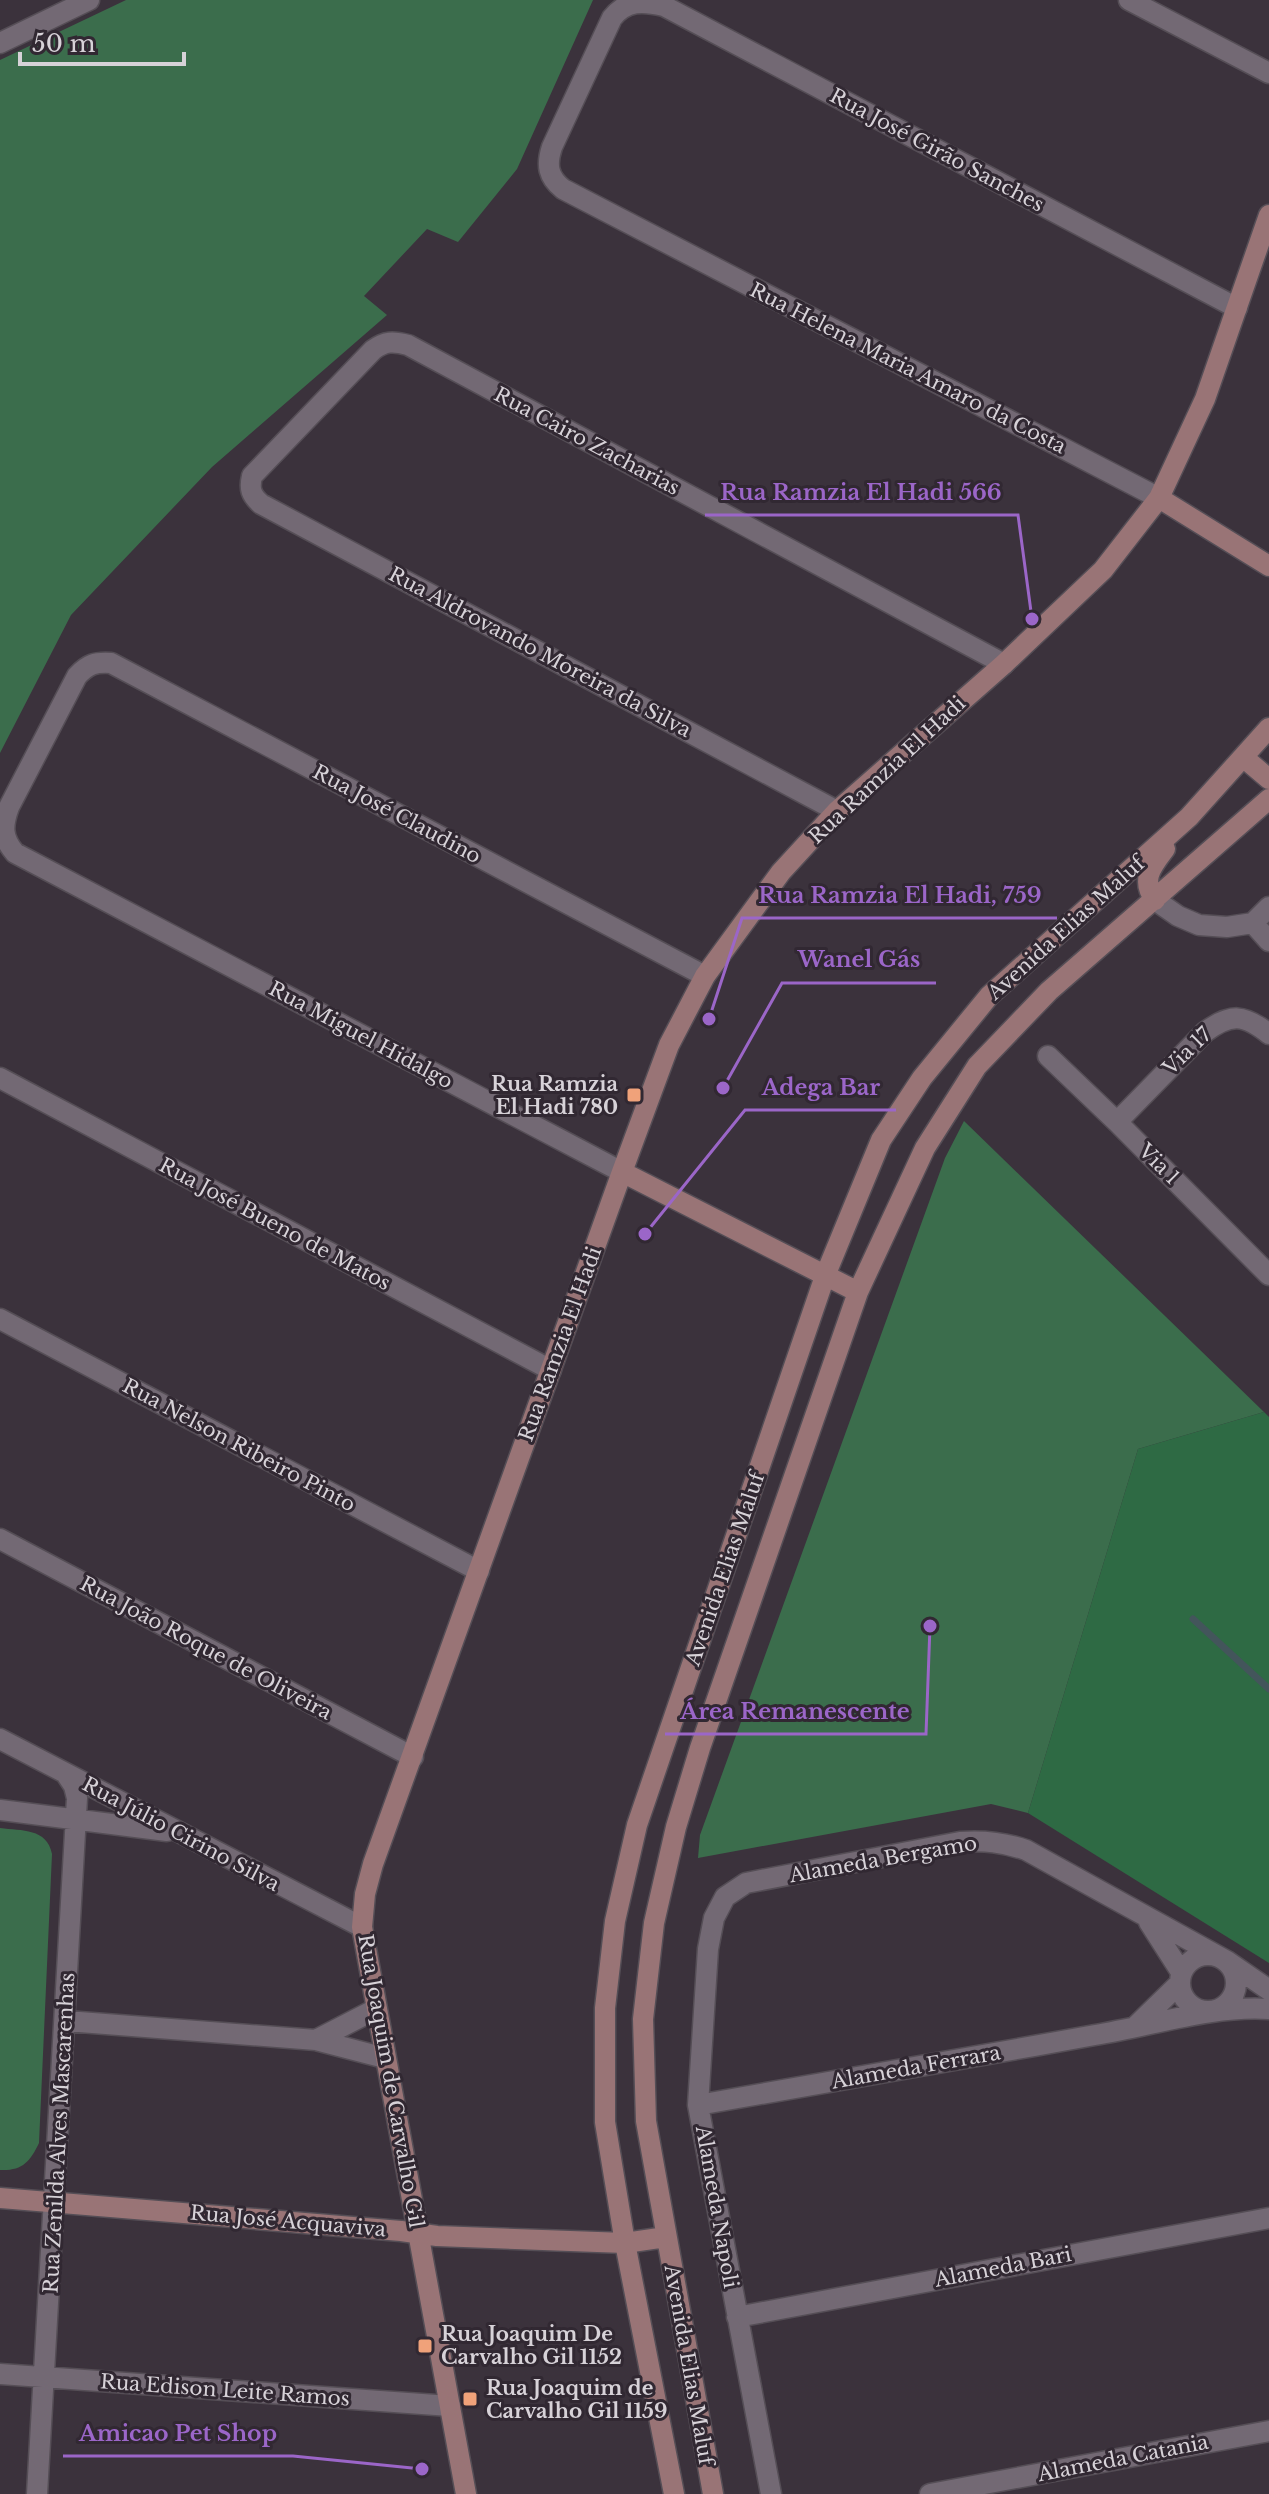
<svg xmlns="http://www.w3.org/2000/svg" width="1269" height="2494" viewBox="0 0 1269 2494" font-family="'Libre Baskerville',serif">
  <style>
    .green { fill: #3b6d4c }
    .forest { fill: #2e6a44 }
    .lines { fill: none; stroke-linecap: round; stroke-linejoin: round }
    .stream { stroke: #43555b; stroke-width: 7 }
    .street-casing { stroke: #554e56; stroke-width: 23 }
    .secondary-casing { stroke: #554e56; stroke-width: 23 }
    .street { stroke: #736974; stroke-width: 20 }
    .secondary { stroke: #997476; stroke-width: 20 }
    .poi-dot { fill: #f0a27a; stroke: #312832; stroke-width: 3 }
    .labels { text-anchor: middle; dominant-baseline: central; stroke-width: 6; stroke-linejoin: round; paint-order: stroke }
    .street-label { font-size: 20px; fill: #d7d2d8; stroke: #312832 }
    .poi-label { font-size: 20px; font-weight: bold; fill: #d7d2d8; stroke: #312832; text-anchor: start }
    .leader { fill: none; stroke: #9b66c8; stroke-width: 3 }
    .callout-dot { fill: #9b66c8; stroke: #312832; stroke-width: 3 }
    .callout-label { font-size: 22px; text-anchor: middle; font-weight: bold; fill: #9b66c8; stroke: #312832; stroke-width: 6; stroke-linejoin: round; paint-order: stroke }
  </style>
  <rect width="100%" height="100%" fill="#3b323c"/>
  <!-- green -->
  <path class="green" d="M126 0H593L517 169 458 242 427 229 364 296 387 315 212 467 71 615 0 753V60Z
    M964 1121 1264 1412 1138 1449 1028 1813 991 1804 698 1858 700 1835 945 1158Z
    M0 1828C22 1831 47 1828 52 1854L39 2143C30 2162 22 2171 0 2170Z"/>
  <!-- forest -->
  <path class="forest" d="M1264 1412 1269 1417V1963L1028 1813 1138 1449Z"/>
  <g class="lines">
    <!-- stream -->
    <path class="stream" d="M1193 1619 1269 1689"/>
    <defs>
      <path id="street" d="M1129 0 1269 73
        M0 43 89 0
        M1159 498 563 189C548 177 546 165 552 147L612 18C626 0 643 1 664 6L1237 308
        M837 811 261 504C251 495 249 489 252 476L373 350C385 341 393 341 408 345L1004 664
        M1155 900 1178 916 1199 925 1227 927 1253 923 1269 907
        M1253 923 1269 941
        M1048 1056 1117 1122 1269 1275
        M0 1078 551 1370
        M1117 1122 1205 1032C1231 1013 1244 1014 1269 1034
        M622 1172 15 853C2 838 2 826 9 807L77 676C88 664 95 662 111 663L705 976
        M0 1319 479 1571
        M0 1539 413 1757
        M0 1739 362 1927
        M0 1810 167 1831
        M1149 1922 1181 1972
        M1180 1983a28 28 0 1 1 56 0a28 28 0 1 1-56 0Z
        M376 2009 316 2040 385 2058
        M66 2021 316 2040
        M1136 2026 1179 1984
        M698 2105C831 2082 963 2059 1095 2035 1151 2026 1213 2005 1269 2009
        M737 2317 1269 2218
        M0 2374 450 2406
        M37 2494 77 1798 74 1786 66 1774
        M771 2494 698 2105 708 1949 714 1918 725 1897 746 1883 960 1842C984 1840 1003 1842 1026 1850L1227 1961 1269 1990
        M930 2494 1269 2431"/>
      <path id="secondary" d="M1159 498 1269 566
        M1243 757 1269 779
        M1155 900C1140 880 1152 866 1165 849
        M622 1172 858 1292
        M0 2198 401 2231 437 2236 625 2243 666 2237
        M466 2494 362 1927 365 1894 373 1864 622 1172 669 1045 705 976 781 872 837 811 1004 664 1103 570 1159 498 1205 399 1269 215
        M674 2494 625 2243 605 2122V2008L615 1921 637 1825 825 1276 881 1140 922 1078 989 996 1189 817 1269 728
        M713 2494 646 2121 643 2019 654 1923 676 1827 700 1748 858 1292 925 1148 977 1066 1049 991 1269 799"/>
    </defs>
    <!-- street casing -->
    <use href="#street" class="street-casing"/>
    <!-- secondary casing -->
    <use href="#secondary" class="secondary-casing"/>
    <!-- street -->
    <use href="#street" class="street"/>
    <!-- secondary -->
    <use href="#secondary" class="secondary"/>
  </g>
  <!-- markers -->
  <g class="poi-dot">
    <rect x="626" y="1087" width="16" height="16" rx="4"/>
    <rect x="417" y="2338" width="16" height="16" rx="4"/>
    <rect x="462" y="2391" width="16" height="16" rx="4"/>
  </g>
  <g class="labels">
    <!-- street labels -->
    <g class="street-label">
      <text transform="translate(937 150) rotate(28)">Rua José Girão Sanches</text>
      <text transform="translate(908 368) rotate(27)">Rua Helena Maria Amaro da Costa</text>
      <text transform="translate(587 441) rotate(28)">Rua Cairo Zacharias</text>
      <text transform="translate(540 652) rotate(28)">Rua Aldrovando Moreira da Silva</text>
      <text transform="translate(887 770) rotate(-43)">Rua Ramzia El Hadi</text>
      <text transform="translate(397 814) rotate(28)">Rua José Claudino</text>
      <text transform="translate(1066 928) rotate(-42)">Avenida Elias Maluf</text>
      <text transform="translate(361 1035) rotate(28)">Rua Miguel Hidalgo</text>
      <text transform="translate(1187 1051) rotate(-44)">Via 17</text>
      <text transform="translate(1159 1164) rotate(45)">Via 1</text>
      <text transform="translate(275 1224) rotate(28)">Rua José Bueno de Matos</text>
      <text transform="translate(560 1344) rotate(-70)">Rua Ramzia El Hadi</text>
      <text transform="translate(239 1445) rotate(28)">Rua Nelson Ribeiro Pinto</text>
      <text transform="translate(725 1569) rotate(-71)">Avenida Elias Maluf</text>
      <text transform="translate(206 1648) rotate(28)">Rua João Roque de Oliveira</text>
      <text transform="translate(181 1834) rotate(28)">Rua Júlio Cirino Silva</text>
      <text transform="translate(883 1859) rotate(-10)">Alameda Bergamo</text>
      <text transform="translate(916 2067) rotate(-10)">Alameda Ferrara</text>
      <text transform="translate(391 2081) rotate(80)">Rua Joaquim de Carvalho Gil</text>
      <text transform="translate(59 2133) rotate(-87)">Rua Zenilda Alves Mascarenhas</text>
      <text transform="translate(717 2207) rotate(80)">Alameda Napoli</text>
      <text transform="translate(288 2221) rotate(5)">Rua José Acquaviva</text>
      <text transform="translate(1003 2267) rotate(-11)">Alameda Bari</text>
      <text transform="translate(689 2365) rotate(80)">Avenida Elias Maluf</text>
      <text transform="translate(225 2390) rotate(4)">Rua Edison Leite Ramos</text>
      <text transform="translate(1123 2458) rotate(-11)">Alameda Catania</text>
    </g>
    <!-- poi labels -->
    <g class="poi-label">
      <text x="618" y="1084" text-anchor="end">Rua Ramzia<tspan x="618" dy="23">El Hadi 780</tspan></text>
      <text x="441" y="2334">Rua Joaquim De<tspan x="441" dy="23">Carvalho Gil 1152</tspan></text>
      <text x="486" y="2388">Rua Joaquim de<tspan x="486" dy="23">Carvalho Gil 1159</tspan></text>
    </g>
  </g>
  <!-- callouts -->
  <path class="leader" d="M1032 619L1018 515H705M709 1019L742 918H1057M723 1088L782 983H936M645 1234L745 1110H896M930 1626L926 1734H665M422 2469L293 2456H63"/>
  <g class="callout-dot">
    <circle cx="1032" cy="619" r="8"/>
    <circle cx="709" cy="1019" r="8"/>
    <circle cx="723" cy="1088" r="8"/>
    <circle cx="645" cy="1234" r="8"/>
    <circle cx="930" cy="1626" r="8"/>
    <circle cx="422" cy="2469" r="8"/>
  </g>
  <g class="callout-label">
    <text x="861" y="500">Rua Ramzia El Hadi 566</text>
    <text x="900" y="903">Rua Ramzia El Hadi, 759</text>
    <text x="859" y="967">Wanel Gás</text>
    <text x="821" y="1095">Adega Bar</text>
    <text x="795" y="1719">Área Remanescente</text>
    <text x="178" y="2441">Amicao Pet Shop</text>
  </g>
  <!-- scale -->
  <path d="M20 52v12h164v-12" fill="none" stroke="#d7d2d8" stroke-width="4"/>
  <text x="32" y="52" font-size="24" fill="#d7d2d8" stroke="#312832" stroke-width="6" paint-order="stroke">50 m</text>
</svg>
